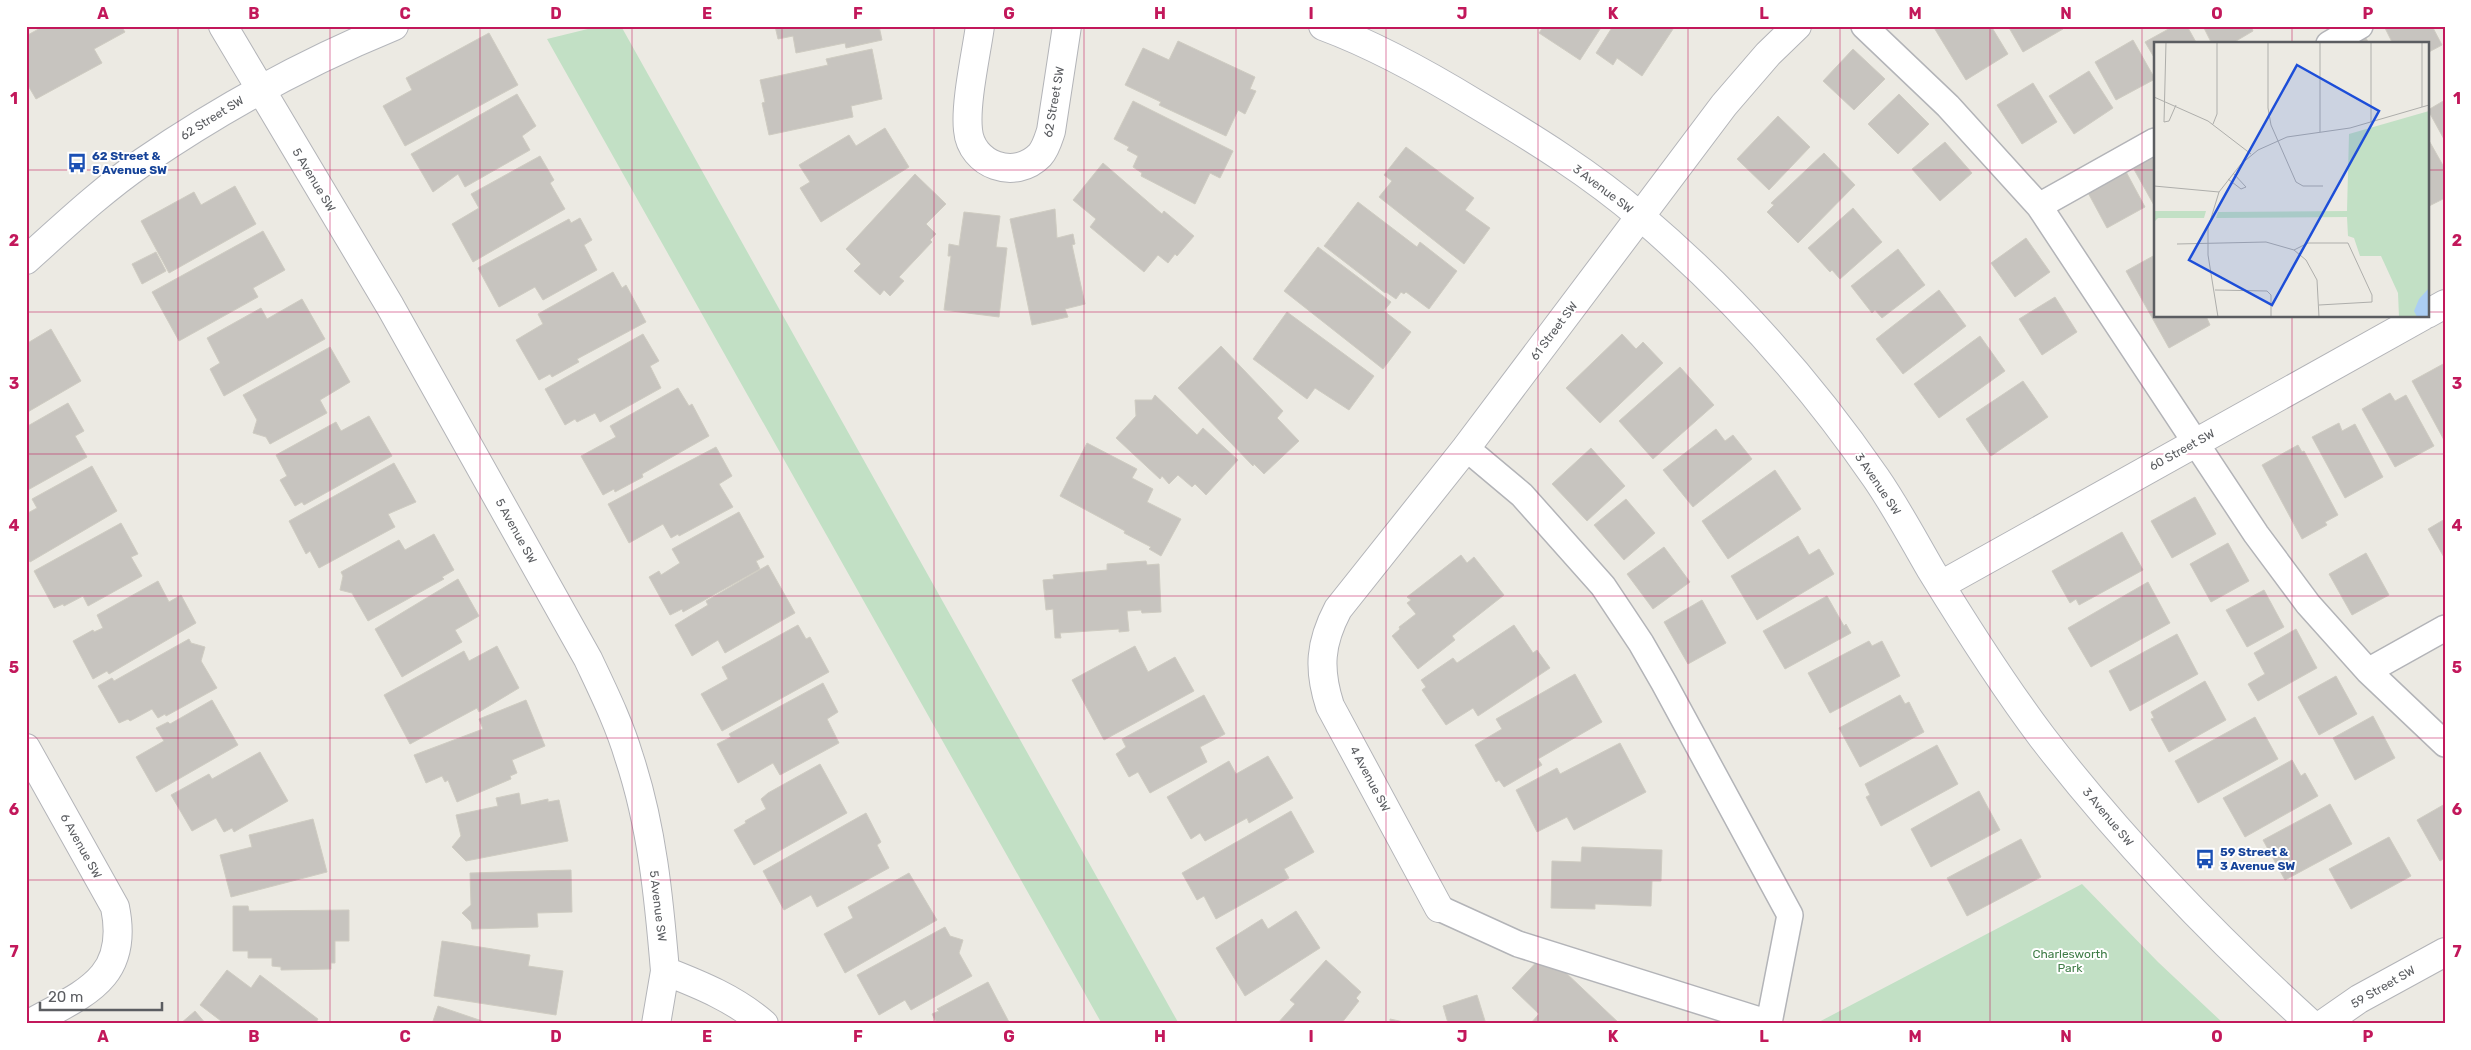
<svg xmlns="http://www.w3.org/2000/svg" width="2471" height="1050" viewBox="0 0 2471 1050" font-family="Rubik,sans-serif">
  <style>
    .green { fill: #c2e0c5 }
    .building { fill: #c7c4bf; stroke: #cfccc2 }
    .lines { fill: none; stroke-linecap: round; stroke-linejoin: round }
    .lane-casing { stroke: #b3b4b8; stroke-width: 28 }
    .street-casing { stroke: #b3b4b8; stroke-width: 30 }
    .secondary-casing { stroke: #b4b6bb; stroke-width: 30 }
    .lane { stroke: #fff; stroke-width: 25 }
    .street { stroke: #fff; stroke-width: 28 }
    .secondary { stroke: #fff; stroke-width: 28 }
    .grid { fill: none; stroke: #c2185b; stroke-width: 1; stroke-opacity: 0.55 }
    .labels { text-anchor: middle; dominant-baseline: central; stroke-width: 4; stroke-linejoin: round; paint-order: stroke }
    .street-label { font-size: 12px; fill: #5b5d61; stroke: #fff }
    .transit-label { font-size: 12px; font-weight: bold; fill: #164399; stroke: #fff; text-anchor: start }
    .park-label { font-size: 12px; fill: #3f7d47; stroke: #fff }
    .inset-road { fill: none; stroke: #aeaeab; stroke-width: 1 }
    .view { fill: #1d4ed8; fill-opacity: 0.15; stroke: #1d4ed8; stroke-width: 2.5 }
    .inset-edge { fill: none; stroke: #5b5d61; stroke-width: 2.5 }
    .neatline { fill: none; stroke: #c2185b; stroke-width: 2 }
    .grid-label { font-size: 16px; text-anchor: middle; font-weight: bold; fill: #c2185b }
  </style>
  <rect width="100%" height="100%" fill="#eceae3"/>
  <!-- green -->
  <path class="green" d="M600 26H621L1179 1024H1102L547 39Z
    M2082 884 2158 962 2224 1024H1815Z"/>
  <!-- building -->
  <path class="building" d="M44 26H121L125 32 94 49 102 63 36 99 26 82V36Z
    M775 26H879L882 40 846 48 845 43 796 53 793 36 778 39Z
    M1544 26H1602L1580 60 1539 33Z
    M1613 26H1675L1642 76 1617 58 1613 65 1596 53Z
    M1933 26H1991L2008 54 1966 80Z
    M2008 26H2062L2063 29 2023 52Z
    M2174 26H2187L2197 44H2155V59L2145 42Z
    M2203 26H2251L2253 31 2231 44H2212Z
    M2384 26H2432L2442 45 2427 53V44H2393Z
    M489 33 518 85 405 146 383 106 412 90 406 78Z
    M2364 34 2369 44H2347Z
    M2133 40 2155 79 2116 100 2095 62Z
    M1178 41 1255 77 1250 89 1256 91 1245 114 1238 110 1226 136 1159 105 1161 102 1125 85 1143 48 1169 60Z
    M872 49 882 99 851 106 853 117 769 135 762 103 765 102 760 80 828 65 826 59Z
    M1853 49 1885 79 1854 110 1823 81Z
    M2089 71 2113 108 2074 134 2049 96Z
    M2033 83 2057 122 2022 144 1997 105Z
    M517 94 536 126 522 136 530 150 465 187 458 174 433 192 411 154Z
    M1899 94 1929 124 1898 154 1868 124Z
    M2445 100V141L2428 110Z
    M1133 101 1233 151 1220 178 1210 173 1195 204 1141 176 1142 173 1133 167 1138 156 1127 150 1129 147 1114 139Z
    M1778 116 1810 147 1769 190 1737 159Z
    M885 128 909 167 821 222 800 188 810 182 799 165 849 135 856 146Z
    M2427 137 2445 169V198L2427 207Z
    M1945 142 1972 173 1940 201 1912 169Z
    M1406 147 1474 198 1465 210 1490 228 1464 264 1379 197 1392 181 1384 175Z
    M2155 151V207L2131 164Z
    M1824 153 1855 185 1798 243 1767 212 1774 205 1771 203Z
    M540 156 554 180 550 183 565 209 473 262 452 224 479 208 471 194Z
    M1103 163 1162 214 1164 211 1194 236 1177 256 1175 254 1168 263 1158 255 1144 272 1090 227 1096 219 1073 200Z
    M2124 168 2145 207 2107 228 2086 189Z
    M915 174 946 204 926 224 936 234 930 240 932 242 899 277 904 281 890 296 884 290 880 295 854 271 861 264 846 249Z
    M235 186 256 224 169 273 141 221 194 192 201 205Z
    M1358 202 1417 247 1420 242 1457 271 1429 309 1406 292 1404 294 1401 292 1396 299 1386 292 1385 293 1324 246Z
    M1853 208 1882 242 1840 279 1832 270 1830 272 1808 248Z
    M1055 209 1057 238 1073 234 1075 244 1072 245 1085 304 1065 309 1068 317 1032 325 1010 219Z
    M964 212 1000 216 996 247 1007 248 999 317 944 310 951 256H948L949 244 959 246Z
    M580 218 592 240 584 245 597 270 543 300 535 287 499 307 478 268 569 219 571 223Z
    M263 231 285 270 253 288 258 297 179 341 152 292Z
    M2026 238 2050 272 2015 297 1991 263Z
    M1318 247 1391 302 1384 311 1411 332 1383 369 1284 291Z
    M1898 249 1925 285 1882 318 1875 310 1872 313 1851 286Z
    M156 252 166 271 142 284 132 264Z
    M2155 255V316H2206L2210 325 2169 348 2126 271Z
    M613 272 622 288 626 285 646 322 577 359 579 362 552 377 550 374 539 380 516 340 543 324 538 314Z
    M1939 290 1966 326 1903 374 1876 339Z
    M2055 297 2077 332 2042 355 2019 319Z
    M302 299 325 339 224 396 210 369 220 363 207 338 261 308 267 319Z
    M1287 312 1374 376 1349 410 1315 388 1307 399 1253 359Z
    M51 329 81 381 26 413V344Z
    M643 334 659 361 650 366 661 388 600 422 595 413 577 422 575 419 565 425 545 389Z
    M1622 334 1636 349 1643 342 1663 363 1600 423 1566 388Z
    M1980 336 2005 371 1939 418 1914 384Z
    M1221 346 1283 411 1277 418 1299 441 1264 474 1254 464 1253 466 1178 388Z
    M330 347 350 382 320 400 327 413 270 444 266 437 253 433 257 420 243 395Z
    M2445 363V440H2444L2412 381Z
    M1680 367 1714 405 1653 459 1619 421Z
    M2023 381 2048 417 1991 456 1966 419Z
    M678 388 689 406 692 404 709 436 642 474 643 477 615 492 614 489 603 495 581 456 616 437 610 426Z
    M2390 393 2395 401 2406 395 2434 446 2395 467 2362 409Z
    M1155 395 1197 435 1203 428 1238 460 1206 495 1195 484 1192 487 1178 475 1169 484 1162 476 1160 479 1116 438 1136 416 1135 400H1152Z
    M68 403 84 431 75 436 87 457 26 491V427Z
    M369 416 392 456 304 505 302 502 295 506 280 480 287 476 276 455 336 422 341 431Z
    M2339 423 2342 431 2355 424 2383 477 2345 498 2312 437Z
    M1716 429 1725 441 1733 435 1752 459 1693 507 1663 470Z
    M1087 443 1137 469 1132 478 1153 489 1147 502 1181 519 1161 556 1149 549 1151 547 1124 533 1125 531 1060 496Z
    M2298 445 2302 452 2304 451 2338 515 2325 522 2327 525 2302 539 2262 465Z
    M716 447 732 476 719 484 733 507 679 536 678 534 671 538 663 524 629 543 608 504Z
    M1591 448 1625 486 1587 521 1552 484Z
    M394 463 416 502 388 514 395 527 319 568 310 551 306 554 289 521Z
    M92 466 117 511 30 562 26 554V514L37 508 32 499Z
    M1775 470 1801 509 1728 559 1702 521Z
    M2195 497 2216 534 2172 558 2151 521Z
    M1626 499 1655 533 1624 560 1594 525Z
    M739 512 764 557 756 561 760 569 683 612 682 609 670 615 649 577 659 571 661 575 680 563 672 549Z
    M2445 519V559L2428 529Z
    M121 523 138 554 131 557 142 576 88 606 83 596 64 606 63 604 54 608 34 571Z
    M2122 532 2143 570 2079 605 2076 599 2070 603 2052 571Z
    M434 534 454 570 442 577 444 579 368 621 352 593 340 590 343 576 341 572 399 540 405 550Z
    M1798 536 1809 555 1819 549 1834 574 1757 620 1731 576Z
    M2228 543 2249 581 2211 602 2190 564Z
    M1664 547 1690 582 1653 609 1627 574Z
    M2366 553 2389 595 2352 615 2329 574Z
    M1461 555 1467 563 1474 557 1504 595 1452 636 1455 640 1418 669 1392 636 1400 629 1399 627 1416 614 1407 603 1411 600 1407 597Z
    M1146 561 1147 565 1159 564 1161 612 1142 613 1141 610 1127 611 1129 631 1119 632V629L1060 633 1061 638H1055L1053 609 1046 610 1043 580 1054 579 1053 575 1107 570V564Z
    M768 565 795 613 725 653 718 640 692 656 675 625 708 605 706 601Z
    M458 579 479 616 455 630 462 642 402 677 375 629Z
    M158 581 169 602 181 595 196 623 109 674 107 671 93 679 73 641 93 630 94 632 103 628 97 615Z
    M2148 582 2170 623 2091 667 2068 628Z
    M2264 590 2284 627 2247 647 2226 610Z
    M1827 596 1844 626 1846 624 1851 633 1785 669 1763 631Z
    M1702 600 1726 643 1688 664 1664 622Z
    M798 625 806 639 810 637 829 672 722 731 701 694 728 679 722 667Z
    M1514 625 1533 653 1537 650 1550 668 1478 716 1473 708 1446 725 1422 690 1426 687 1421 680 1453 658 1457 663Z
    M2296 629 2317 668 2258 701 2248 684 2265 674 2254 653Z
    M2177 634 2198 674 2130 711 2109 671Z
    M189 639 191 643 205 647 201 661 217 688 166 716 165 714 158 718 152 709 130 721 128 719 119 723 98 686 112 678 114 681Z
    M1869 641 1872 646 1882 641 1900 676 1830 713 1808 673Z
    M497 646 519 688 479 712 477 708 410 744 384 695 464 651 469 661Z
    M1135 646 1148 672 1175 657 1194 691 1104 740 1072 680Z
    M1575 674 1602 722 1538 759 1542 765 1504 787 1499 780 1496 782 1475 745 1502 729 1496 719Z
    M2336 676 2357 714 2319 735 2298 697Z
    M2205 681 2226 720 2169 752 2151 719 2154 718 2151 712Z
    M823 683 838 712 827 719 839 743 780 775 773 763 738 783 717 744 731 737 729 734Z
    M1204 695 1225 734 1200 747 1207 762 1150 793 1138 772 1129 777 1116 754 1126 747 1122 739Z
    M1900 695 1905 704 1909 702 1924 732 1860 767 1839 728Z
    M212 700 238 745 156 792 136 757 164 741 156 728 168 722 170 724Z
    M526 700 545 746 512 760 517 773 510 776 511 779 457 802 448 780 445 782 442 776 426 783 414 755 483 729 479 719Z
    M2373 716 2395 758 2355 780 2333 738Z
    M2255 717 2278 759 2198 803 2175 761Z
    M1620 743 1646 792 1574 830 1567 817 1537 832 1516 790 1557 768 1560 774Z
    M1937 745 1958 784 1881 826 1866 797 1870 795 1865 784Z
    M260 752 288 801 234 832 232 828 224 832 216 818 192 831 171 795 209 774 212 779Z
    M1268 756 1293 798 1249 823 1247 818 1205 841 1200 833 1191 839 1167 797 1229 761 1236 774Z
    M2292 760 2301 776 2305 773 2318 796 2245 837 2223 798Z
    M820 764 847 813 754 865 734 830 746 823 745 821 766 809 761 799 768 793Z
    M1979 791 2000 830 1931 867 1911 829Z
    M519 793 521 805 548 799V802L559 800 568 841 466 861 452 847 461 836 456 815 498 806 496 798Z
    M2330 804 2352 844 2285 880 2263 840Z
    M2445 804V858L2440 861 2417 820Z
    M1291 811 1314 852 1284 869 1289 878 1216 919 1204 896 1197 900 1182 873Z
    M866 813 881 842 877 845 889 868 817 907 811 895 784 910 763 871Z
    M313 819 327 872 231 897 220 855 252 847 249 835Z
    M2389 837 2411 876 2351 909 2329 869Z
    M2021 839 2041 877 1967 916 1947 878Z
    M1582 847 1662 850 1661 881H1652L1651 906 1595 904V909L1551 908 1552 861 1581 862Z
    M571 870 572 912 537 913 538 927 472 929 471 922 462 913 471 905 470 873Z
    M909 873 937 920 845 973 824 934 853 918 848 907Z
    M233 906H248L249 911 349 910V941H335V963H331V969L281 970V967L272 966V958H248V951H233Z
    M1296 911 1320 948 1245 996 1216 948 1262 919 1268 929Z
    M945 927 950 936 963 940 959 953 972 976 911 1010 905 1000 879 1015 857 975Z
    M442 941 530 955 528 966 563 971 556 1015 434 996Z
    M1545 953 1620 1024H1530L1539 1014 1512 988Z
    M1326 960 1361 992 1356 998 1359 1001 1341 1024H1277L1295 1004 1290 1000Z
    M227 970 251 988 260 975 318 1019 315 1024H225L200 1005Z
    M988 982 1010 1024H937L932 1014 939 1011 937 1009Z
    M1477 995 1486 1024 1448 1023 1443 1006Z
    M438 1006 491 1024H432Z
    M195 1011 206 1024H180Z
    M1390 1019 1413 1024H1390Z"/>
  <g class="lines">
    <defs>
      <path id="lane" d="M1864 26 1948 106 2039 206 2256 534 2308 604 2368 671 2445 744
        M2329 44 2360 26
        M2039 206 2155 141
        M2368 671 2445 628
        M1439 908 1518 944 1769 1023 1790 915 1664 683 1641 643 1603 586 1522 495 1466 448"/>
      <path id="street" d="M223 26 390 306 588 659C603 691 619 723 629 757 652 826 659 899 665 971 701 985 735 999 764 1024
        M980 26C976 55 965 103 968 130 971 165 1015 181 1040 155 1046 148 1048 140 1051 131L1067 26
        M2427 314 2445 304
        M1941 585 2423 316
        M26 748 115 907C130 980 82 994 29 1024
        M1439 908 1330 706C1318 669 1320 643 1338 609L1466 448 1724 105 1768 54 1797 26
        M656 1024 665 971
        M2323 1024 2359 999 2445 952"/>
      <path id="secondary" d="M1323 26C1377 46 1427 74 1476 104 1533 138 1591 174 1641 217 1730 293 1810 382 1876 478 1896 507 1913 539 1931 570 1966 627 2002 684 2042 737 2122 841 2214 936 2311 1024
        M26 260C64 226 102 190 143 162 222 108 306 62 394 26"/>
    </defs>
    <!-- lane casing -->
    <use href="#lane" class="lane-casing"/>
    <!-- street casing -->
    <use href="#street" class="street-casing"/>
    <!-- secondary casing -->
    <use href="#secondary" class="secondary-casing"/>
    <!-- lane -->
    <use href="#lane" class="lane"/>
    <!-- street -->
    <use href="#street" class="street"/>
    <!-- secondary -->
    <use href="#secondary" class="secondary"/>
  </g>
  <!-- grid -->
  <path class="grid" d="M178 26V1024M330 26V1024M480 26V1024M632 26V1024M782 26V1024M934 26V1024M1084 26V1024M1236 26V1024M1386 26V1024M1538 26V1024M1688 26V1024M1840 26V1024M1990 26V1024M2142 26V1024M2292 26V44M26 170H2155M2427 170H2445M26 312H2155M2427 312H2445M2292 316V1024M26 454H2445M26 596H2445M26 738H2445M26 880H2445"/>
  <!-- icons -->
  <defs>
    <symbol id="bus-bare" viewBox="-9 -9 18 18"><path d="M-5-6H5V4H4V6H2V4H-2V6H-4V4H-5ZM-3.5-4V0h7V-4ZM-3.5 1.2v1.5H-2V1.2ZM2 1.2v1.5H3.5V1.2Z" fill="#1a4fb4" stroke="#fff" stroke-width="2.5" paint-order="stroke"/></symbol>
  </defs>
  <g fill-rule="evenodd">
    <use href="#bus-bare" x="63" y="149" width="28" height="28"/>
    <use href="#bus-bare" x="2191" y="845" width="28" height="28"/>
  </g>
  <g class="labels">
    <!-- street labels -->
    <g class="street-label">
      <text transform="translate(1054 102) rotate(-80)">62 Street SW</text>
      <text transform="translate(212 118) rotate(-32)">62 Street SW</text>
      <text transform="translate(314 180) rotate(59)">5 Avenue SW</text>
      <text transform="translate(1603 189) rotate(37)">3 Avenue SW</text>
      <text transform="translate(1554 331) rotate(-53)">61 Street SW</text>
      <text transform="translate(2182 450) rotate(-29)">60 Street SW</text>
      <text transform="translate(1878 484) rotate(56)">3 Avenue SW</text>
      <text transform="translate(516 531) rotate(61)">5 Avenue SW</text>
      <text transform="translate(1370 779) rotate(62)">4 Avenue SW</text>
      <text transform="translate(2108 817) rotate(50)">3 Avenue SW</text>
      <text transform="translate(81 846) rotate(61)">6 Avenue SW</text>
      <text transform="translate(658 906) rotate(83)">5 Avenue SW</text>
      <text transform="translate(2383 987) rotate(-30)">59 Street SW</text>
    </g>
    <!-- transit labels -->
    <g class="transit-label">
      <text x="92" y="156">62 Street &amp;<tspan x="92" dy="14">5 Avenue SW</tspan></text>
      <text x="2220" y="852">59 Street &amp;<tspan x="2220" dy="14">3 Avenue SW</tspan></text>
    </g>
    <!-- park labels -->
    <g class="park-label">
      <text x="2070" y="954">Charlesworth<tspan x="2070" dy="14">Park</tspan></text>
    </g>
  </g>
  <!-- overview -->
  <g transform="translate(2154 42)">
    <rect width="275" height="275" fill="#eceae3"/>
    <path d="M275 69V275H245L244 251 227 214H206L200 196 194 194 193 175 62 176 64 170 193 169 195 92ZM0 169H52L50 176H4L0 180Z" fill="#c2e0c5"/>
    <path d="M275 246V275H263L260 269 265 257Z" fill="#abcef3"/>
    <path class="inset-road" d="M12 0 10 80 15 79 22 63M114 0V66L117 83 142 140 149 144H169M166 0V90M217 0V80M268 0V65M0 55 54 79 97 112M59 82 63 72V0M74 137 87 147 92 145 79 131M0 144 65 150M23 202 112 200 140 208 154 201H194L218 253V260L165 263M140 208 152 218 163 238 165 275M61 248 113 249 117 253V275M64 275 54 213V186L65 150 87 122 104 108 133 95 196 86 275 63"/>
    <path class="view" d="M143 23 225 69 118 263 35 218Z"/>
    <rect width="275" height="275" class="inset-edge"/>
  </g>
  <!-- border -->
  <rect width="2471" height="1050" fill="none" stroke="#ffffff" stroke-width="55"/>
  <!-- scale -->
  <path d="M40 1002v8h122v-8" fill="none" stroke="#5b5d61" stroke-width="2.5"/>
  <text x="48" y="1002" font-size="15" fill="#5b5d61" stroke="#ffffff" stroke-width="4" paint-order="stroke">20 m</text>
  <rect x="28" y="28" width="2416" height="994" class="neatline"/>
  <g class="grid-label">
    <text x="103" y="19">A</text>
    <text x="254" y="19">B</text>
    <text x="405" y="19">C</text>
    <text x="556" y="19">D</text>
    <text x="707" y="19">E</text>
    <text x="858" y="19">F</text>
    <text x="1009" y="19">G</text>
    <text x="1160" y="19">H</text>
    <text x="1311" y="19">I</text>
    <text x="1462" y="19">J</text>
    <text x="1613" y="19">K</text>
    <text x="1764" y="19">L</text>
    <text x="1915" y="19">M</text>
    <text x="2066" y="19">N</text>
    <text x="2217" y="19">O</text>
    <text x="2368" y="19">P</text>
    <text x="14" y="104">1</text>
    <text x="2457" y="104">1</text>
    <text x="14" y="246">2</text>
    <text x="2457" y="246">2</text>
    <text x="14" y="389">3</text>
    <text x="2457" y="389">3</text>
    <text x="14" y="531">4</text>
    <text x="2457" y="531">4</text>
    <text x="14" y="673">5</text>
    <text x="2457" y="673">5</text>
    <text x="14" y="815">6</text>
    <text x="2457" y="815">6</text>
    <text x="14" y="957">7</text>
    <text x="2457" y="957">7</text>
    <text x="103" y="1042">A</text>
    <text x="254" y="1042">B</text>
    <text x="405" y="1042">C</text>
    <text x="556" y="1042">D</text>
    <text x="707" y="1042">E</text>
    <text x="858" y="1042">F</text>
    <text x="1009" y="1042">G</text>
    <text x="1160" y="1042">H</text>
    <text x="1311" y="1042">I</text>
    <text x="1462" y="1042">J</text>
    <text x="1613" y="1042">K</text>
    <text x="1764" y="1042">L</text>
    <text x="1915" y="1042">M</text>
    <text x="2066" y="1042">N</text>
    <text x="2217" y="1042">O</text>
    <text x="2368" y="1042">P</text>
  </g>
</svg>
